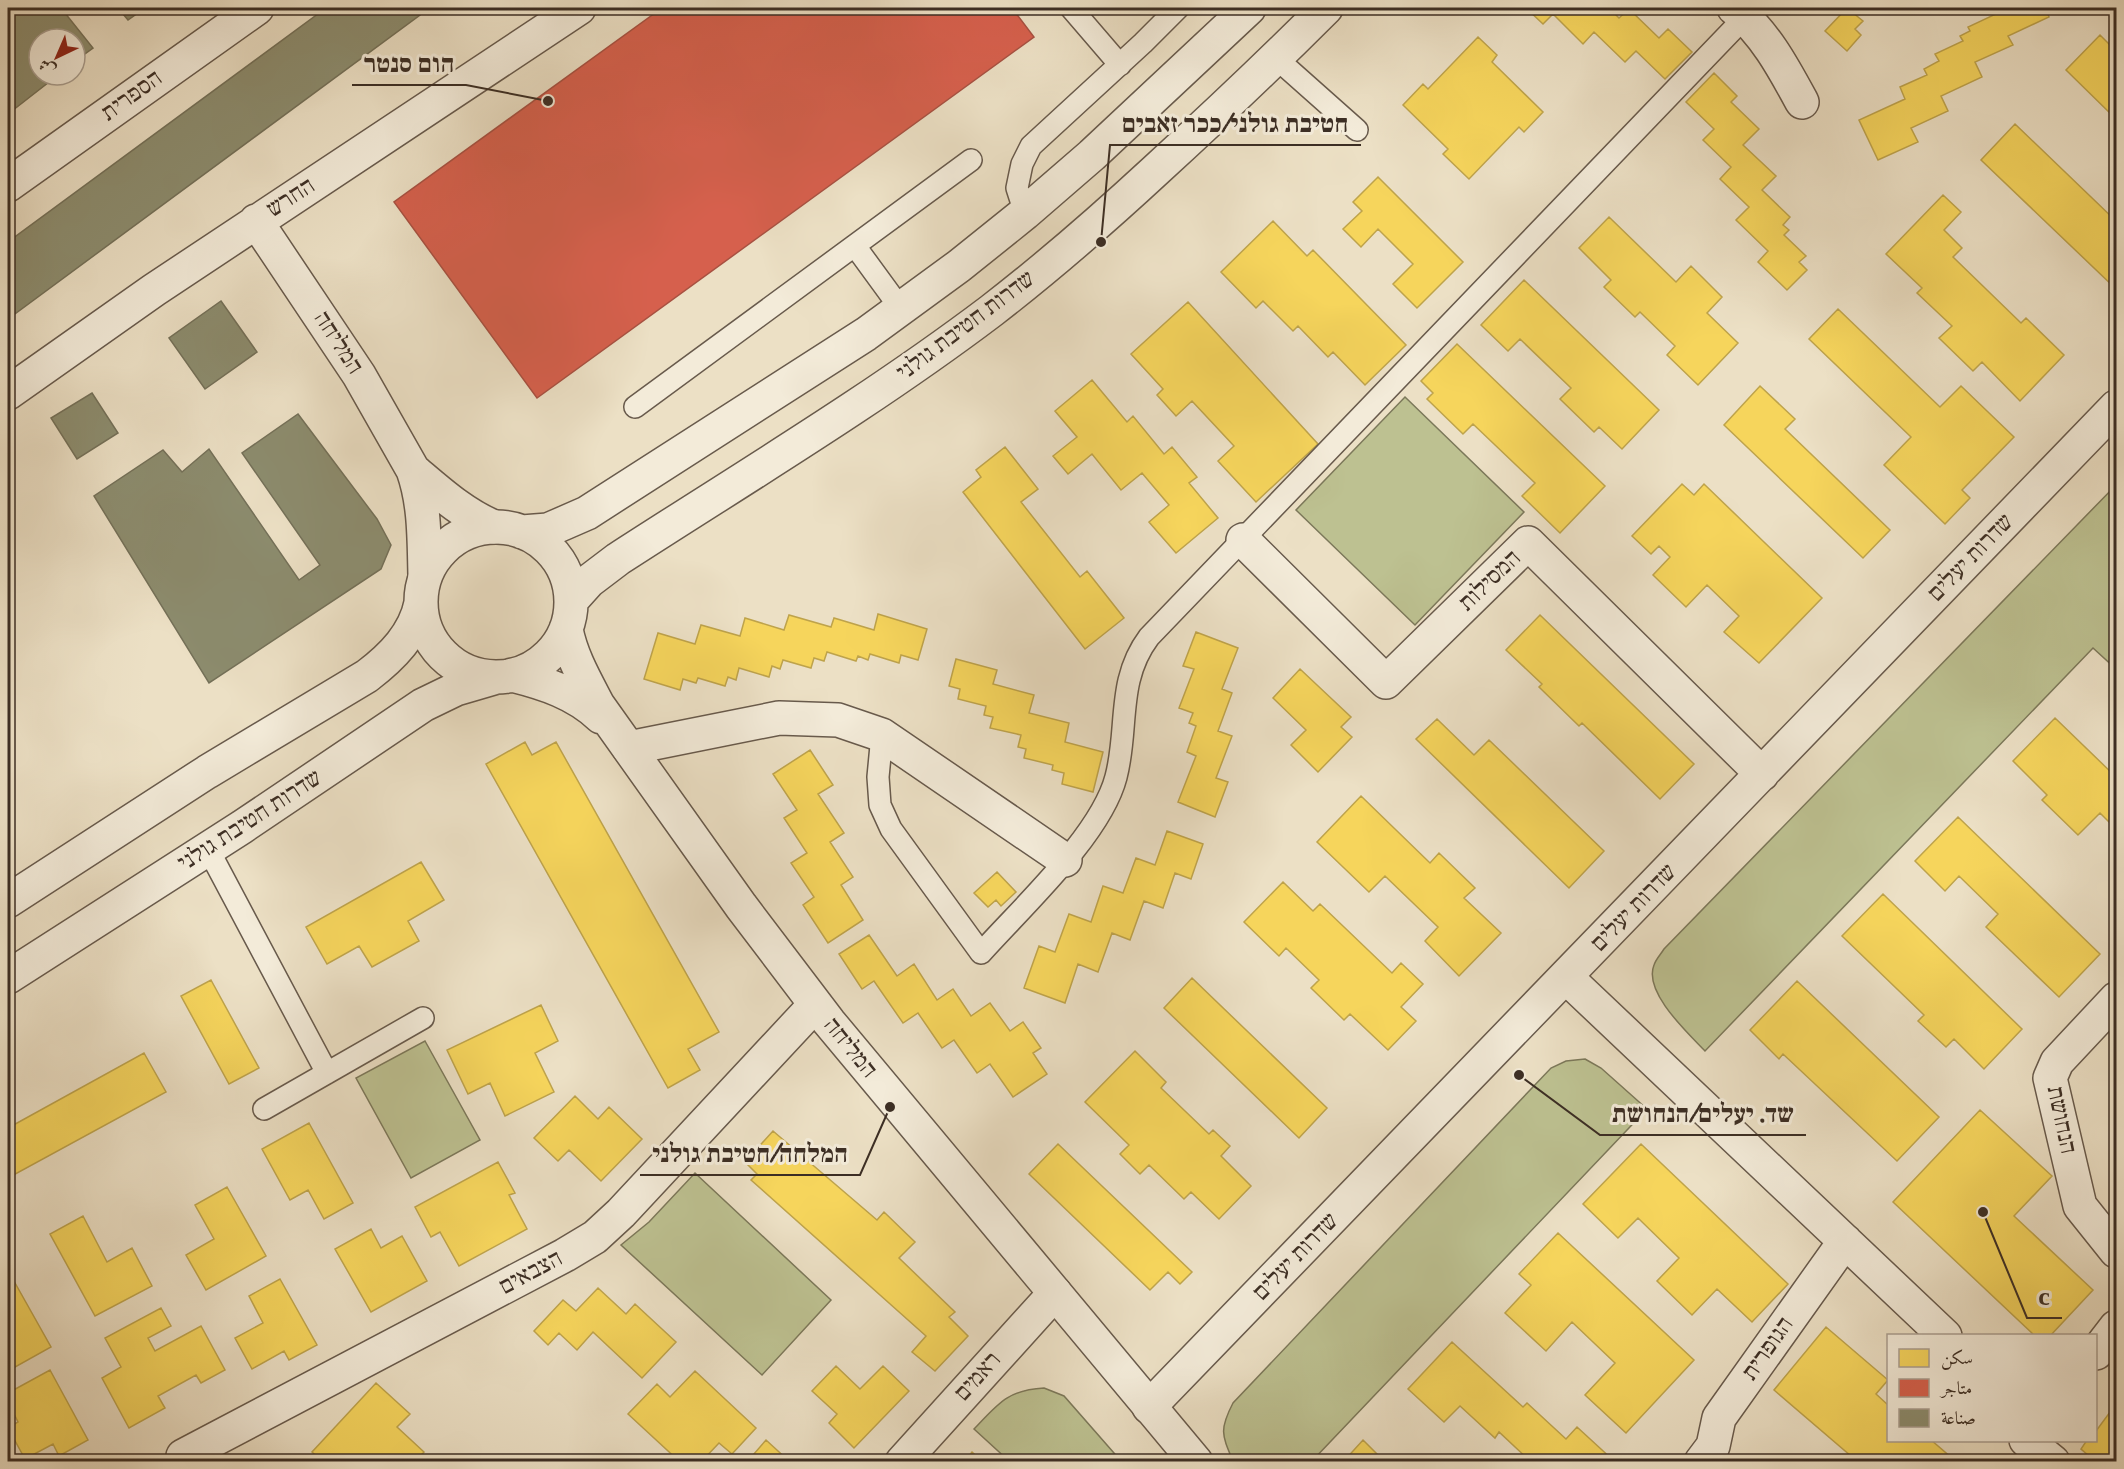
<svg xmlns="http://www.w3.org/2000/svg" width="2124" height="1469" viewBox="0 0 2124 1469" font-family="'IM FELL English',Amiri,'Frank Ruhl Libre',serif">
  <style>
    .green { fill: #bdc191; stroke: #7c785a; stroke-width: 1.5 }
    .homes { fill: #f6d55c; stroke: #bea34b; stroke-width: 1.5 }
    .shops { fill: #d6604d; stroke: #a85141; stroke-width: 1.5 }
    .industry { fill: #8c8c6e; stroke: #747058; stroke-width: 1.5 }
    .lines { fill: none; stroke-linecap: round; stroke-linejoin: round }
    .service-casing { stroke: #685a4c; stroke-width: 24 }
    .minor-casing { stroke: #685a4c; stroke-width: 36 }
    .tertiary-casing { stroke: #685a4c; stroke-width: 36 }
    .service { stroke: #f3ebd9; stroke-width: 21 }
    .minor { stroke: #f3ebd9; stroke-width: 33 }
    .tertiary { stroke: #f3ebd9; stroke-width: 33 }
    .labels { text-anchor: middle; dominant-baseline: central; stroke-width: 6; stroke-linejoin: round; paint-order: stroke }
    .street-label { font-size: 24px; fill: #3c2e24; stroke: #f3ebd9 }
    .leader { fill: none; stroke: #3c2e24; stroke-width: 2 }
    .callout-dot { fill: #3c2e24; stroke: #f3ebd9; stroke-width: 2 }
    .callout-label { font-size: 26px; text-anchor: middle; font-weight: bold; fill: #3c2e24; stroke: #f3ebd9; stroke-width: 6; stroke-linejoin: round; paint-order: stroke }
  </style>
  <rect width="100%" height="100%" fill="#ece0c5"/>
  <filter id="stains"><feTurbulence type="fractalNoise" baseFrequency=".00333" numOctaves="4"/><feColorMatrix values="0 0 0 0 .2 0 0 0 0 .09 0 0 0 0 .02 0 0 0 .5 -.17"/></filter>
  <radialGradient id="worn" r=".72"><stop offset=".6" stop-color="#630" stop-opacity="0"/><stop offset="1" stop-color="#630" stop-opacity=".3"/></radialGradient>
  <!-- green -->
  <path class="green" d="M1405 397 1524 512 1415 625 1296 510Z
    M2116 485V669L2093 648 1705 1051C1688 1033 1643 992 1654 965 1656 959 1661 954 1664 949Z
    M425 1041 480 1140 411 1178 356 1078Z
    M1585 1059 1601 1068 1647 1109 1312 1461H1233C1222 1435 1219 1430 1233 1403L1551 1068 1566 1061Z
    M695 1173 831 1300 762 1375 621 1245 649 1222Z
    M1044 1388 1064 1396 1121 1461H1009L974 1429C998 1404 1007 1390 1044 1388Z"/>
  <!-- homes -->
  <path class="homes" d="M1526 8H1609L1619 18 1629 9 1659 38 1668 29 1692 52 1665 79 1636 51 1625 62 1594 32 1583 44 1553 14 1543 24Z
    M1847 8 1863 21 1855 29 1861 35 1847 51 1825 31Z
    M1993 8H2045L2049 17 2008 36 2013 45 1975 62 1982 77 1941 96 1948 111 1911 128 1918 142 1878 160 1859 120 1905 99 1900 87 1927 75 1924 69 1939 61 1935 54 1963 41 1960 36 1970 31 1968 27 1996 14Z
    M2100 35 2116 51V119L2066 70Z
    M1478 37 1497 55 1492 62 1543 112 1524 132 1519 127 1469 179 1443 154 1448 149 1403 105 1423 84 1428 89Z
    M1714 73 1737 96 1731 102 1759 129 1743 145 1776 176 1762 190 1790 217 1783 225 1789 230 1784 235 1806 256 1799 262 1807 270 1787 290 1758 262 1768 251 1736 220 1749 207 1720 179 1731 167 1703 140 1714 129 1686 102Z
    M2015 124 2116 221V289L1981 160Z
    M1378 177 1463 262 1417 308 1393 284 1413 264 1378 229 1361 247 1343 229 1362 211 1353 202Z
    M1943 195 1961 212 1944 230 1962 248 1953 257 2021 323 2026 318 2064 355 2020 401 1982 362 1973 371 1939 338 1952 326 1917 293 1922 288 1886 254Z
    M1609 217 1676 282 1691 266 1722 297 1707 313 1738 343 1698 385 1667 355 1675 346 1640 312 1635 317 1604 287 1611 280 1579 248Z
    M1273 221 1307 256 1313 250 1406 345 1365 385 1333 352 1328 357 1298 326 1293 331 1263 301 1256 308 1221 272Z
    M1524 280 1659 410 1622 449 1599 427 1594 432 1560 399 1571 388 1520 339 1508 351 1481 325Z
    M1188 302 1318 444 1256 502 1218 461 1234 446 1192 401 1176 416 1157 395 1163 389 1131 354Z
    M1838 309 1940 407 1961 386 2014 437 1962 490 1970 498 1945 524 1884 465 1911 437 1809 339Z
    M1457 344 1605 486 1560 533 1522 496 1535 483 1473 424 1463 434 1427 399 1433 393 1421 381Z
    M1092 380 1127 422 1133 416 1164 454 1172 447 1197 477 1189 483 1218 518 1176 553 1149 522 1169 505 1142 473 1121 490 1092 454 1068 474 1053 456 1077 437 1055 411Z
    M1760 386 1795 419 1785 429 1890 530 1863 558 1724 425Z
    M1005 447 1038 489 1021 502 1080 577 1087 571 1124 618 1085 649 963 492 981 477 976 470Z
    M1682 484 1694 495 1704 484 1822 598 1759 663 1724 632 1739 616 1707 585 1686 607 1653 575 1670 557 1659 546 1651 554 1632 536Z
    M878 614 927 629 918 660 901 655 899 663 870 654 868 660 858 656 856 661 827 652 824 661 814 658 811 668 783 660 780 669 772 666 769 677 739 668 736 680 728 677 725 686 698 678 696 683 683 679 680 690 644 679 658 633 695 644 701 625 740 636 745 618 784 630 789 615 831 627 834 618 874 630Z
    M1540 615 1694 764 1660 799 1582 723 1579 726 1539 687 1542 684 1506 650Z
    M1196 632 1238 648 1222 689 1232 693 1218 731 1232 736 1216 778 1228 782 1215 817 1178 802 1196 756 1187 752 1196 726 1189 723 1193 713 1179 708 1194 669 1183 666Z
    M956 659 997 670 993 684 1034 695 1029 713 1069 723 1065 742 1103 752 1093 792 1062 784 1064 773 1052 770 1053 765 1024 758 1026 749 1018 747 1021 735 990 728 993 717 984 715 986 706 958 699 960 689 949 686Z
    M1300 669 1351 717 1341 727 1352 737 1318 772 1291 745 1306 730 1273 698Z
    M2055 718 2116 777V829L2100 813 2078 835 2042 800 2047 795 2013 761Z
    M1437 719 1474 755 1489 740 1604 851 1569 888 1416 739Z
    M525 742 532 755 556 742 719 1032 688 1049 700 1070 668 1088 486 764Z
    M810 750 833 785 818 794 844 833 830 842 853 877 841 885 863 920 828 943 803 905 814 897 791 863 807 853 784 818 797 810 773 774Z
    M1361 796 1430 863 1439 853 1475 888 1464 898 1501 933 1459 976 1425 941 1438 927 1385 876 1369 892 1317 842Z
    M1958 817 2100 954 2059 997 1986 927 1998 914 1959 876 1945 891 1915 861Z
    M1167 831 1203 844 1191 879 1175 873 1163 908 1144 901 1130 940 1112 933 1098 972 1078 964 1065 1003 1024 988 1039 946 1055 952 1069 914 1091 922 1103 886 1123 893 1136 858 1155 865Z
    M421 862 444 900 408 921 419 941 372 967 359 946 327 964 306 927Z
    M997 872 1016 892 1001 906 996 900 988 907 974 893Z
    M1283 882 1313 911 1320 904 1392 973 1401 963 1423 984 1401 1007 1416 1021 1388 1050 1350 1014 1344 1020 1311 988 1319 980 1286 948 1279 956 1244 922Z
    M1883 894 2022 1029 1984 1069 1954 1039 1946 1047 1918 1021 1924 1015 1842 936Z
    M869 935 897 976 914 964 937 1000 953 989 971 1016 990 1003 1010 1031 1023 1022 1041 1048 1033 1053 1047 1074 1013 1097 990 1064 977 1073 954 1040 942 1048 918 1013 903 1023 874 981 862 989 839 954Z
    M1192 978 1327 1108 1299 1138 1164 1008Z
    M211 980 259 1068 229 1084 181 996Z
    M1797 981 1939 1117 1897 1161 1783 1054 1779 1059 1750 1030Z
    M541 1005 558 1041 535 1053 554 1092 505 1116 490 1083 468 1094 447 1050Z
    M1135 1051 1166 1082 1161 1088 1209 1134 1213 1130 1230 1146 1221 1156 1251 1186 1219 1219 1191 1192 1184 1199 1149 1165 1140 1174 1120 1154 1129 1145 1085 1102Z
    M144 1053 166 1092 8 1178V1128Z
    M575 1096 598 1119 609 1107 642 1139 601 1181 569 1150 558 1161 534 1138Z
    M1980 1110 2052 1176 2014 1216 2093 1290 2050 1336H2035L1893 1202Z
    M309 1123 353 1203 324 1219 308 1190 290 1200 262 1149Z
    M773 1131 877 1220 884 1212 915 1242 899 1258 955 1312 949 1317 968 1336 935 1371 912 1352 926 1336 751 1180 757 1174 745 1162Z
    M1058 1144 1192 1272 1180 1284 1168 1272 1150 1290 1029 1174Z
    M1641 1144 1788 1284 1752 1322 1717 1289 1692 1315 1657 1281 1679 1258 1638 1218 1618 1238 1583 1204Z
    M498 1162 515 1193 509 1195 527 1229 459 1266 440 1232 431 1237 415 1207Z
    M227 1187 266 1256 206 1290 186 1255 214 1239 195 1205Z
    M83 1216 107 1262 132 1248 152 1286 95 1316 50 1234Z
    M371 1229 381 1248 402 1236 427 1281 371 1312 335 1249Z
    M1558 1233 1694 1360 1626 1433 1585 1395 1615 1363 1572 1322 1546 1351 1505 1313 1531 1285 1519 1274Z
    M10 1274 51 1347 8 1371V1276Z
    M280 1279 317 1345 289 1360 284 1351 252 1369 235 1338 263 1323 249 1296Z
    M598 1288 626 1314 635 1304 676 1342 642 1378 593 1332 577 1350 559 1333 548 1345 534 1331 563 1300 576 1311Z
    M161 1308 171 1326 148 1338 155 1351 201 1326 225 1370 201 1383 196 1375 158 1396 165 1408 129 1428 102 1378 121 1367 105 1338Z
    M1826 1327 1888 1380 1876 1394 1888 1405V1440H1931L1953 1459 1951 1462H1858L1774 1390Z
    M1452 1342 1523 1407 1527 1403 1566 1439 1577 1427 1614 1461 1531 1462 1499 1432 1495 1438 1460 1406 1444 1422 1408 1389Z
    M836 1366 860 1389 883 1366 909 1391 854 1448 829 1423 837 1414 812 1391Z
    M50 1370 88 1440 59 1456 53 1444 25 1459 8 1428 18 1422 8 1402V1393Z
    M695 1371 756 1428 732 1454 719 1443 701 1462H680L628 1414 657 1384 670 1397Z
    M376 1383 410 1414 397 1427 424 1452 415 1462H323L312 1452Z
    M2116 1404V1462H2096L2081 1449 2087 1440H2096V1431Z
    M766 1440 790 1462H747Z
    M1363 1440 1385 1462H1343Z
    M972 1452 983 1462H964Z"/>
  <!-- shops -->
  <path class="shops" d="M662 8H1012L1034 37 537 398 394 202Z"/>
  <!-- industry -->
  <path class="industry" d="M8 8H61L93 48 75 61V39H39V75H58L8 114Z
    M118 8H145L128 20Z
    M326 8H415L420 15 8 319V242Z
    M221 301 257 352 205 389 169 338Z
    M92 393 118 433 77 459 51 418Z
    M298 414 377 519 391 545 381 569 209 683 94 496 163 450 182 472 209 449 299 580 320 565 242 453Z"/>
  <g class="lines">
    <defs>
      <path id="service" d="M1071 8 1120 65
        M1276 58 1357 130
        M1025 213 1017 188 1022 164 1031 146 1143 43 1178 8
        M855 246 901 309
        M635 407 971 160
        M882 735 878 777 880 805 891 829 981 953C1022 907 1101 835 1116 777 1129 728 1116 681 1149 637L1745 17
        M208 849 327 1073
        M264 1109 423 1018"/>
      <path id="minor" d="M1734 8C1765 33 1783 67 1802 102
        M8 185 257 8
        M256 221 359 375 413 470C425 504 424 539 425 575
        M8 393 154 290 579 8
        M413 470C439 492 463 514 494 527
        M1243 540 1386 682 1528 543 1762 774
        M629 748 779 718 838 720 882 735 1065 860
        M1566 977 1945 1336
        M2116 999 2057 1062 2050 1078 2080 1206 2116 1251
        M2096 1353 2116 1327
        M1149 1407 2116 407
        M2026 1440 2053 1462
        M183 1456 565 1255 595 1237 621 1213 815 1005
        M902 1462 1055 1293
        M1701 1462 1713 1446 1719 1418 1845 1241"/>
      <path id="tertiary" d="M421 602a75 75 0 1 1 150 0a75 75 0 1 1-150 0Z
        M522 532 548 530 587 513 866 334 959 266 1025 213 1092 155 1249 8
        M571 601 589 581 618 559C743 478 872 401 991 311 1048 267 1103 219 1156 170 1214 117 1271 63 1326 8
        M566 629C571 656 585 680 598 705L741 906 829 1022 1196 1462
        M512 675C544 683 576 693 601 717
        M8 901 207 772 367 676C392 657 415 634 421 603
        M8 977 242 827 423 705 456 689 497 677"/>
    </defs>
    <!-- service casing -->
    <use href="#service" class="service-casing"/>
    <!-- minor casing -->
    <use href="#minor" class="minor-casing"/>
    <!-- tertiary casing -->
    <use href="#tertiary" class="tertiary-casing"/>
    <!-- service -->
    <use href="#service" class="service"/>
    <!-- minor -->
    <use href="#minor" class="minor"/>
    <!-- tertiary -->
    <use href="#tertiary" class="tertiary"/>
  </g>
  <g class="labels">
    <!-- street labels -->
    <g class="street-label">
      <text transform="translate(132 96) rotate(-36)">הספרית</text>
      <text transform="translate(291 198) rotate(-33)">החרש</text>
      <text transform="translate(966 326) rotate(-37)">שדרות חטיבת גולני</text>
      <text transform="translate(338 343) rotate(57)">המליחה</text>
      <text transform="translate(1971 558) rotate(-46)">שדרות יעלים</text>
      <text transform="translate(1490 581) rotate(-44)">המסילות</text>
      <text transform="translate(250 821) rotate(-33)">שדרות חטיבת גולני</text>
      <text transform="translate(1634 908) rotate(-46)">שדרות יעלים</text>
      <text transform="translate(850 1048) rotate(51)">המליחה</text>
      <text transform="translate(2061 1120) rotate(78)">הנחושת</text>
      <text transform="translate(1296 1257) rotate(-46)">שדרות יעלים</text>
      <text transform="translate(531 1273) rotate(-28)">הצבאים</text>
      <text transform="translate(1768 1349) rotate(-55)">הגופרית</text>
      <text transform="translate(978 1377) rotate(-48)">ראמים</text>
    </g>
  </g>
  <!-- callouts -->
  <path class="leader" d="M548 101L466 85H352M1101 242L1110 145H1361M1519 1075L1600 1135H1806M890 1107L860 1175H640M1983 1212L2027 1318H2062"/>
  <g class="callout-dot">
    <circle cx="548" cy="101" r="6"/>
    <circle cx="1101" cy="242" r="6"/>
    <circle cx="1519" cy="1075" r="6"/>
    <circle cx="890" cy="1107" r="6"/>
    <circle cx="1983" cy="1212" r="6"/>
  </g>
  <g class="callout-label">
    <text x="409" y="72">הום סנטר</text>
    <text x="1235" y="132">חטיבת גולני/ככר זאבים</text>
    <text x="1703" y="1122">שד. יעלים/הנחושת</text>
    <text x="750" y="1162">המלחה/חטיבת גולני</text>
    <text x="2044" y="1305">с</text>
  </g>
  <!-- margin -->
  <rect width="2124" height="1469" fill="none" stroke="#ece0c5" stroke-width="30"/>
  <rect x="9" y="9" width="2106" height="1451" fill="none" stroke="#3c2e24" stroke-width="3"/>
  <rect x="15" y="15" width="2094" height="1439" fill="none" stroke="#3c2e24" stroke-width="1.5"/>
  <!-- legend -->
  <rect x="1887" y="1334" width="210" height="108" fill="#f3ebd9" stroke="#aa9f91" stroke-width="1.5"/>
  <rect x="1899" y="1349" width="30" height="18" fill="#f6d55c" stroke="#aa9f91" stroke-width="1.5"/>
  <text x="1941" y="1364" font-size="18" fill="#3c2e24">سكن</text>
  <rect x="1899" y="1379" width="30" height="18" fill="#d6604d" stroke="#aa9f91" stroke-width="1.5"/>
  <text x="1941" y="1394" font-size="18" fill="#3c2e24">متاجر</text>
  <rect x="1899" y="1409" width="30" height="18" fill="#8c8c6e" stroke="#aa9f91" stroke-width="1.5"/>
  <text x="1941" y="1424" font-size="18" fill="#3c2e24">صناعة</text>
  <!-- north arrow -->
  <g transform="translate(57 57) rotate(224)"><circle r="28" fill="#f3ebd9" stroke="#aa9f91" stroke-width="1.5"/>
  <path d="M0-4.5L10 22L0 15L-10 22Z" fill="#8f2418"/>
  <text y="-9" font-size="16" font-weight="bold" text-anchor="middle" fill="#3c2e24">ش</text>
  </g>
  <rect width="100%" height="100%" filter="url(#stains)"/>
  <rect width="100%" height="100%" fill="url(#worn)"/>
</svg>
